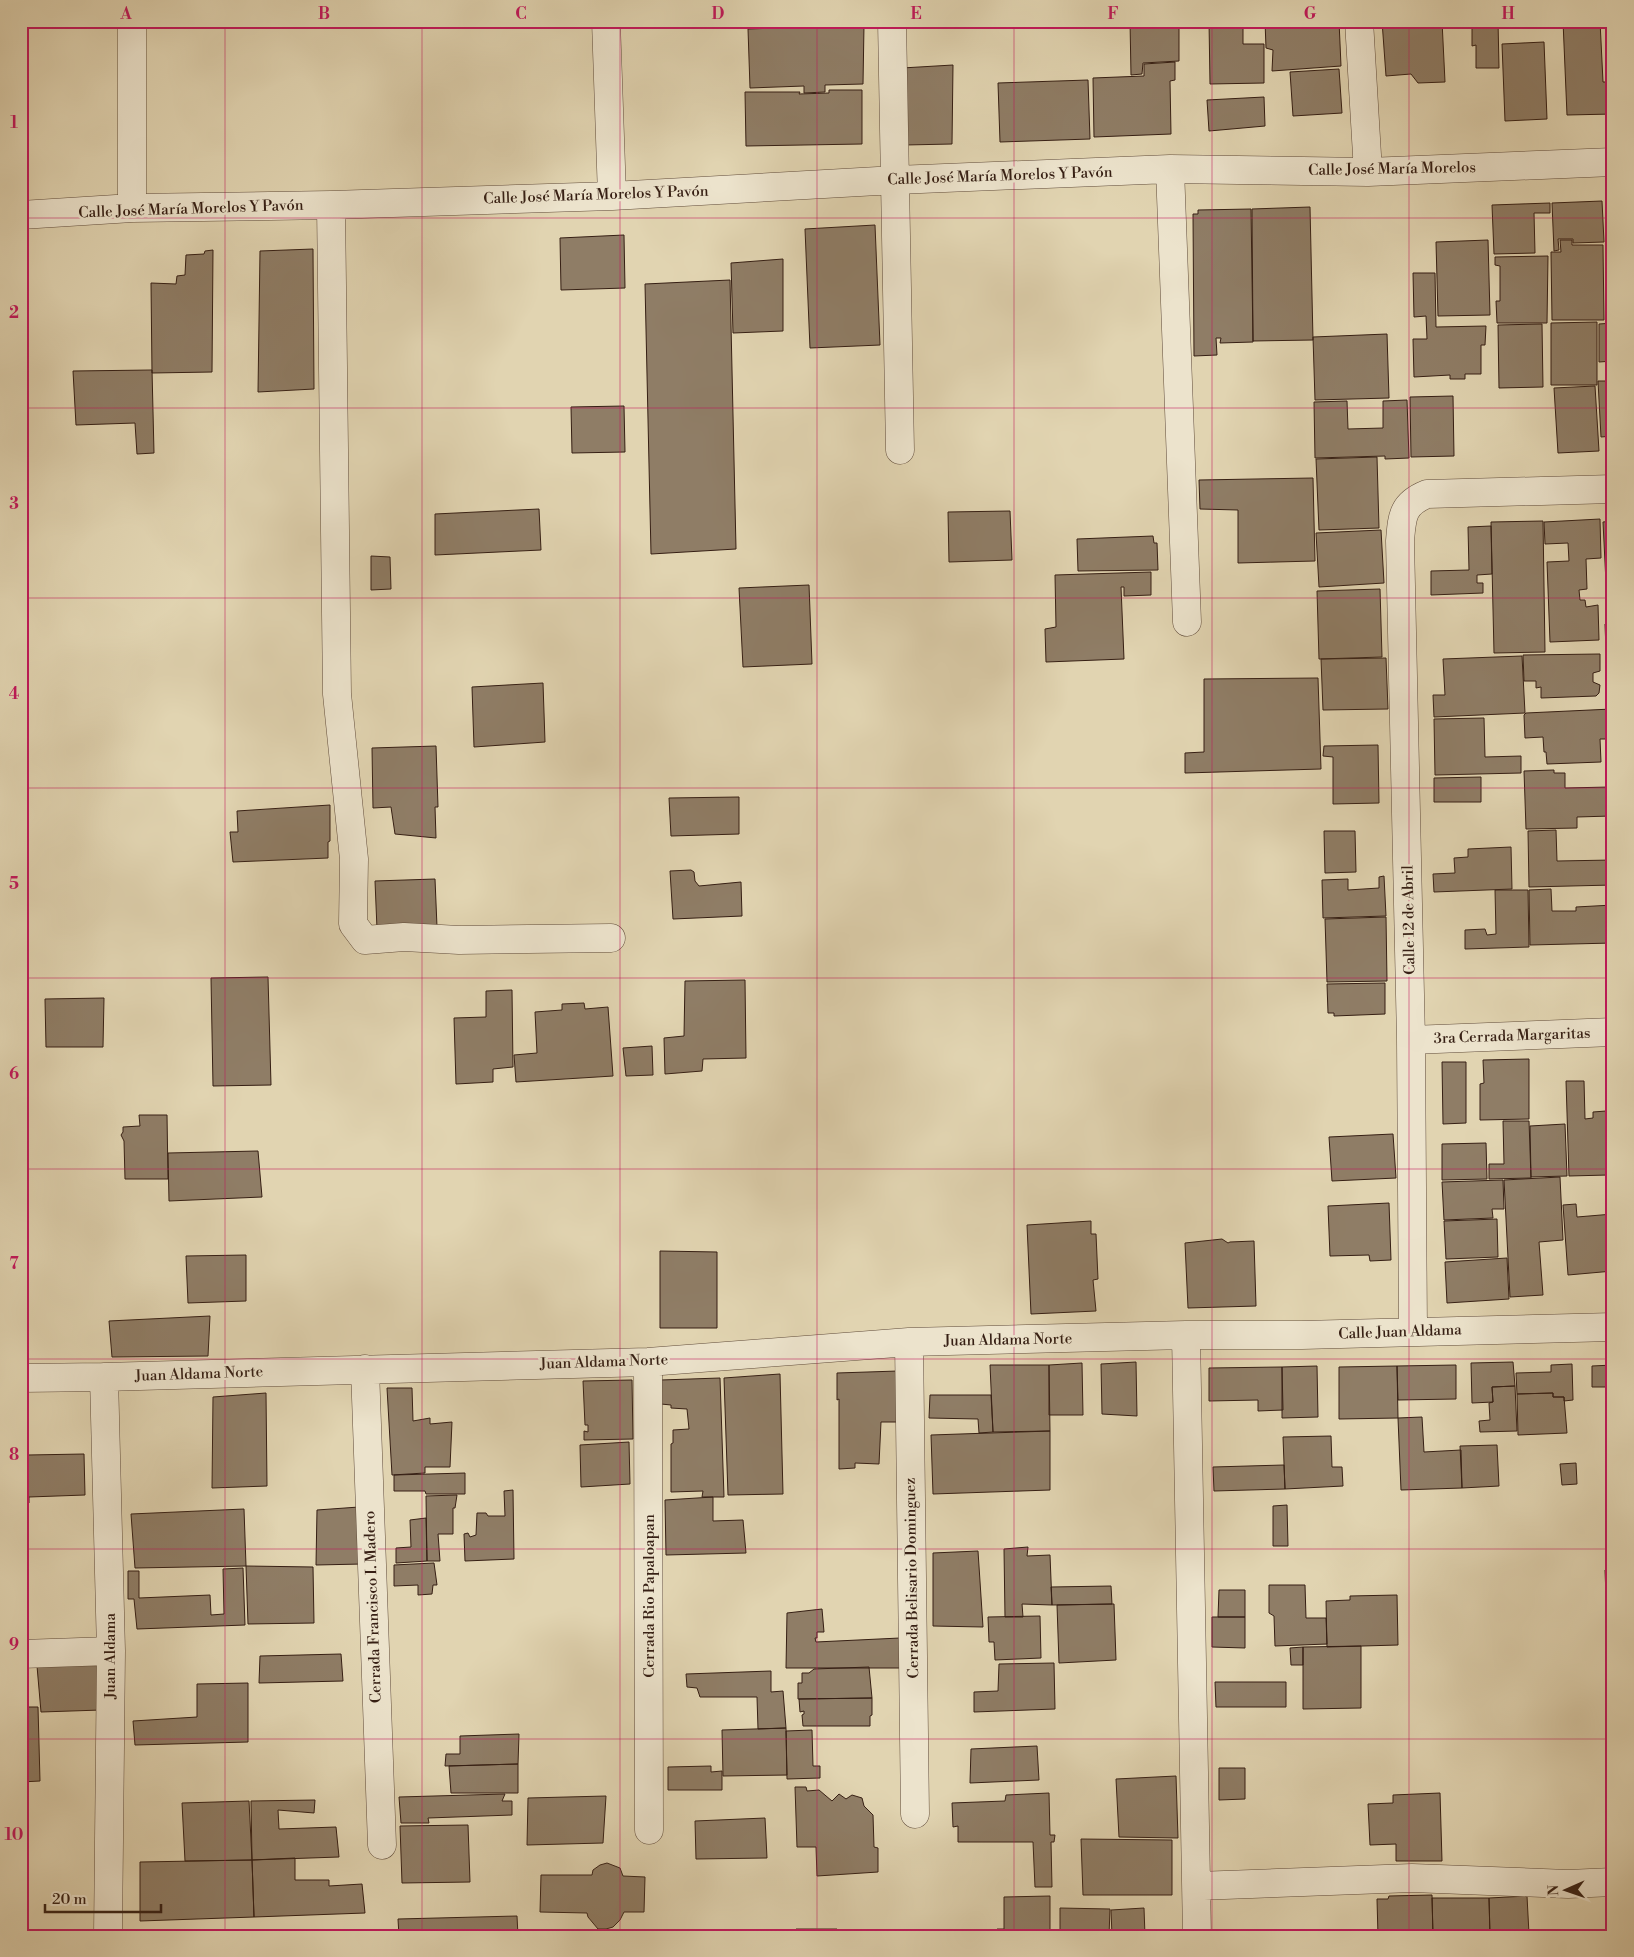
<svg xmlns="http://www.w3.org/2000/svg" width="1634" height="1957" viewBox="0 0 1634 1957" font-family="'Libre Bodoni',serif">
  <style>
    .building { fill: #8f7d66; stroke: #361f14 }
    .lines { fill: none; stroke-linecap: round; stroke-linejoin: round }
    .minor-casing { stroke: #614c3b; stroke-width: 29 }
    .minor { stroke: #ece3cc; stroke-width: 28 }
    .grid { fill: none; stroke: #c2185b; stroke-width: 1; stroke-opacity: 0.55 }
    .labels { text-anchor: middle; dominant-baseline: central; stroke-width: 5; stroke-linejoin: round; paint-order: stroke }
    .street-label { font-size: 15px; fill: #361f14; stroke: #ece3cc }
    .neatline { fill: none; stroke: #c2185b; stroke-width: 2 }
    .grid-label { font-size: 16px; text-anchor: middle; font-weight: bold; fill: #c2185b }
  </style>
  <rect width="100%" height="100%" fill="#e1d4b1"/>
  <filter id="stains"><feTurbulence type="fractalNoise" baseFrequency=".004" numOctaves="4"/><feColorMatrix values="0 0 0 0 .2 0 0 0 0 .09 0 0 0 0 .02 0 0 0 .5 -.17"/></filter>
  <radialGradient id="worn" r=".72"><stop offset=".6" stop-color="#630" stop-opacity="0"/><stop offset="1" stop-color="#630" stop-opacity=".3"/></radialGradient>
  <!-- building -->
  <path class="building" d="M1130 21H1179V61L1143 63 1142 74 1131 75Z
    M1209 21H1243V44H1264V83L1210 84Z
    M1265 21H1339L1341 66 1272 71 1273 50 1266 48Z
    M1382 21H1442L1445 82 1418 83 1411 74 1386 76Z
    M1472 21H1498L1499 68H1476V45L1472 46Z
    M1563 21H1600L1603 82H1613V114L1567 115Z
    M864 25 863 84 825 85V92L804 93V86L750 88 748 29Z
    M1544 42 1547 119 1505 121 1502 44Z
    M1175 62V80L1170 81 1171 134 1094 137 1093 78 1144 76V64Z
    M953 65 952 144 905 145 902 68Z
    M1339 69 1342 113 1293 116 1290 72Z
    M1088 80 1090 139 1000 142 998 83Z
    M829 90H862V144L746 146 745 92H800L799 94 829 93Z
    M1264 97 1265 126 1209 131 1207 100Z
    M1602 201 1604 242 1573 243V239H1558L1559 250 1554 251 1552 203Z
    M1550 203V213H1534L1535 253 1494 254 1492 205Z
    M1310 207 1313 340 1253 341 1252 209Z
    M1251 209 1253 342 1220 343 1221 338H1216L1217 355 1194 356 1193 214H1198V210Z
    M875 225 880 345 810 348 805 229Z
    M624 235 625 288 561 290 560 238Z
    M1488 240 1490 315 1438 316 1436 242Z
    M1560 240H1572V245H1603L1604 320H1552L1551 252H1561Z
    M313 249 314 389 258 392 260 251Z
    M213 250 212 372 152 373 151 283 176 284 177 276 185 275 186 255 204 254 205 251Z
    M1548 256 1547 323H1497L1496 301H1500V266L1495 265V257Z
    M783 259V331L733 333 731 263Z
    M1413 273H1435L1436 327 1486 326 1485 345H1481V374H1465V379H1450V375L1414 377 1413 339H1427L1426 316 1414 317Z
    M730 280 736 549 651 554 645 284Z
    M1607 295H1613V320H1608Z
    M1597 322V385H1551V323Z
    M1613 323V361L1599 362V324Z
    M1542 324 1543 387 1499 388 1498 325Z
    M1387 334 1389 398 1315 400 1313 337Z
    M152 370 154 453 137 454 135 423 76 425 73 371Z
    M1598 381H1613V436L1601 437Z
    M1595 386 1599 451 1558 453 1554 388Z
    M1453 396 1454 456 1411 457 1410 397Z
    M1407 400 1409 458 1385 459V456L1315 458 1314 402 1347 401 1348 429 1383 428V401Z
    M624 406 625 452 572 453 571 407Z
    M1377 457 1379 528 1319 530 1316 459Z
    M1313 478 1315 561 1238 563V510L1200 509 1199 480Z
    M539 509 541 550 435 555V514Z
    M1010 511 1012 560 949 562 948 512Z
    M1600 519 1601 558 1586 559 1587 589 1579 590 1580 600H1585L1586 607 1598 605 1599 640 1550 642 1547 562 1569 561 1568 543 1545 544 1544 522Z
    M1543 521 1545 652 1494 653 1491 522Z
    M1613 521V603H1607L1603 522Z
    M1491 526 1492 574 1477 575V583H1483V593L1431 595V571L1469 570 1468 527Z
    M1381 530 1384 583 1319 587 1316 533Z
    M1153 536 1154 543H1157L1158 570 1078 571 1077 539Z
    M371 556 390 557 391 589 371 590Z
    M1151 572V595L1124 596V587H1121L1124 659 1046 662 1045 629 1056 627 1055 575Z
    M809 585 812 664 743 667 739 588Z
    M1380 589 1382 657 1319 659 1317 591Z
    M1605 624H1613V650H1606Z
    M1600 654V671L1593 673V682L1600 685 1599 693 1596 696 1541 698V687L1536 688V681H1524L1523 655Z
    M1522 656 1525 713 1434 717 1433 695H1445L1443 659Z
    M1386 658 1388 709 1323 710 1321 659Z
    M1318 678 1321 769 1185 773V753L1204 752V679Z
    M543 683 545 742 474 747 472 687Z
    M1612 709 1613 739H1600L1601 762 1547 764 1546 752H1544L1543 737 1525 738 1524 715 1526 713Z
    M1484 718 1485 757 1521 756V773L1435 775 1434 719Z
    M1378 745 1379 803 1333 804V757L1323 756 1324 746Z
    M436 746 438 807H435L436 838 395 834 391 807 373 808 372 748Z
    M1554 770V773H1565V788L1610 787 1611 816 1577 817V828L1526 829 1524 771Z
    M1481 777V802H1434V778Z
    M739 797V834L671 836 669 798Z
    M330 805V841L328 842V858L233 862 230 832H238L237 811Z
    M1556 830 1557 861 1613 860V885L1529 887 1528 831Z
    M1324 831H1355L1356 872 1325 873Z
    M1511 847 1512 889 1434 892 1433 874 1455 873 1454 858 1468 857V849Z
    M691 870 694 872 695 881 699 886 741 882 742 916 673 919 670 871Z
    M1384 876 1386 916 1323 918 1322 880 1348 879V890L1379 888V877Z
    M435 879 437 927 377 929 375 881Z
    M1551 889 1552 911H1576V907L1613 905V943L1530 945 1529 890Z
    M1495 890H1528L1529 947 1465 949V930L1485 929 1487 935 1496 934Z
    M1386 917 1387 981 1327 982 1325 919Z
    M268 977 271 1085 213 1086 211 978Z
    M745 980 746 1058 703 1059 702 1071 665 1074 664 1038 684 1036 685 981Z
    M1385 983V1014L1334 1016V1013H1328L1327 984Z
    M512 990 513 1067 493 1069V1082L456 1084 454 1018 486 1017V991Z
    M104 998 103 1047H46L45 999Z
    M584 1003 585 1009 608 1007 613 1076 516 1082 514 1055 537 1053 535 1012 562 1010V1004Z
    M652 1046 653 1075 626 1076 623 1048Z
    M1529 1059V1119L1480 1120V1084L1484 1083 1483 1060Z
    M1442 1062H1466V1123L1443 1124Z
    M1566 1081H1584L1585 1119 1593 1118V1112L1606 1111 1608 1175 1569 1176Z
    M1613 1098V1172H1611L1609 1101Z
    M139 1115H167L168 1179H125L124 1141 121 1135 123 1132V1127L140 1126Z
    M1503 1121H1529L1531 1178 1489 1179V1164H1504Z
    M1565 1124 1567 1176 1531 1177 1530 1126Z
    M1393 1134 1396 1178 1332 1181 1329 1137Z
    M1486 1143 1487 1179 1442 1180V1144Z
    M258 1151 262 1197 169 1201 168 1153Z
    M1560 1177 1563 1240 1539 1242 1543 1295 1510 1297 1504 1180Z
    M1503 1180 1504 1209H1492L1493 1218 1444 1220 1442 1182Z
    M1389 1203 1391 1260 1370 1261 1369 1255 1330 1256 1328 1206Z
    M1576 1204 1577 1217 1613 1214V1271L1568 1275 1563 1205Z
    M1497 1219 1498 1257 1446 1259 1444 1221Z
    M1091 1221V1234H1096L1098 1279 1093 1280 1096 1311 1031 1314 1027 1225Z
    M1222 1239 1228 1243 1230 1242 1254 1241 1256 1306 1188 1308 1185 1243Z
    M660 1251 717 1252V1328H660Z
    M246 1255V1301L188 1303 186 1256Z
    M1507 1258 1509 1299 1447 1303 1445 1262Z
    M210 1316 208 1356 112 1357 109 1321Z
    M1136 1362 1137 1416 1102 1414 1101 1364Z
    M1513 1362 1515 1386 1492 1387 1493 1402 1472 1403 1471 1363Z
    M1082 1363 1083 1415H1049V1365Z
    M1572 1364 1573 1400 1564 1401V1397H1553V1393L1517 1394 1516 1373 1551 1372V1365Z
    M990 1365H1049L1050 1431 993 1432Z
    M1456 1365V1399L1398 1400 1397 1366Z
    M1613 1365V1387H1592V1366Z
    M1317 1366 1318 1417 1282 1418V1367Z
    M1397 1366 1398 1418 1339 1419V1367Z
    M1282 1367 1283 1410 1258 1411V1400L1209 1401V1368Z
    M898 1371 897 1422H881L879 1464 855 1463V1468L839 1469V1399L837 1400V1373Z
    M780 1374 783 1494 728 1495 724 1378Z
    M720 1378 724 1497H702L703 1491 671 1492V1444L673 1443V1430L689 1429 687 1409 671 1408V1405L661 1404V1380Z
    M632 1380 633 1439 584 1440V1431L588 1432V1425H585L583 1381Z
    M1515 1386 1517 1431 1480 1432 1479 1421 1490 1420 1489 1403 1493 1402 1492 1387Z
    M387 1388H412L413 1421 430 1418V1424L452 1422 450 1467H425V1473L392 1475Z
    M266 1393 267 1486 212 1488 213 1397Z
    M1553 1393V1397H1564L1567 1433 1518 1435 1517 1394Z
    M930 1395H991L993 1432 979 1433 978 1419 929 1418Z
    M1422 1417 1424 1452 1461 1450 1462 1488 1401 1490 1398 1418Z
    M21 1419H25L28 1455 84 1454 85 1495 29 1497V1503H21Z
    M1050 1431V1490L933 1494 931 1435Z
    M1331 1436 1332 1467H1342L1343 1486 1285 1489 1283 1437Z
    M629 1442 630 1484 581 1487 580 1445Z
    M1497 1445 1499 1486 1462 1488 1460 1446Z
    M1576 1463 1577 1484 1562 1485 1560 1464Z
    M1284 1465 1285 1489 1214 1491 1213 1467Z
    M465 1473V1494H426L425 1491H394V1475Z
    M513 1490 514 1559 465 1561 464 1534 468 1533 470 1537 476 1535 477 1513H486L488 1516H505L504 1491Z
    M457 1495 455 1508H453V1534H438L440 1561H427L426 1496Z
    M713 1497V1521L743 1520 746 1553 666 1555 665 1500Z
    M1287 1505 1288 1546H1273V1506Z
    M359 1507 362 1564 316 1565 317 1510Z
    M244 1509 246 1566 135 1568 131 1514Z
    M426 1518 427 1561 396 1563V1548L411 1547 410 1520Z
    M1028 1547 1027 1556 1050 1555 1052 1605 1022 1604 1023 1617H1005L1004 1549Z
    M978 1551 983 1627 933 1626V1553Z
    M434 1563 437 1585H433L432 1594 418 1595V1585L394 1586V1565Z
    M246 1566 313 1567 314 1623 248 1624Z
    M243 1568 245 1625 137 1629 134 1599H128V1571H139V1598L210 1595 211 1615 224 1614 223 1569Z
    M1605 1570H1613V1596H1606Z
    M1269 1585H1305L1306 1618H1326L1327 1644 1275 1646 1274 1616 1269 1613Z
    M1111 1586 1112 1604 1052 1605 1051 1587Z
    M1219 1590H1245V1617H1218Z
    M1397 1595 1398 1645 1327 1647 1326 1601 1350 1600V1596Z
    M1114 1604 1116 1660 1059 1663 1057 1605Z
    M822 1609 824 1632H817V1638H815L816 1642 900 1638 901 1668H786L787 1613Z
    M1040 1616 1041 1658 995 1660 994 1642H989L988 1617Z
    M1212 1617H1245V1648L1212 1647Z
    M1361 1646V1708L1303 1709V1647Z
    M1303 1647V1665H1291L1290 1648Z
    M341 1654 343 1681 259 1683 260 1656Z
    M1054 1663 1055 1709 974 1712V1692L998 1691 999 1664Z
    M98 1664 101 1710 41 1712 37 1666Z
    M869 1667 872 1698 798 1699V1683H802V1673H809L814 1669Z
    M771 1671V1692L783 1691 786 1728 758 1729 757 1697H700L697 1688 687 1687 686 1674Z
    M1215 1682H1286V1707H1216Z
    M248 1683V1742L135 1745 133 1721 197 1717V1684Z
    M872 1698V1715L870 1716V1726H803L802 1715 804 1714V1711L800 1712 799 1699Z
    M21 1707H38L40 1781 21 1782Z
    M786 1728 787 1775 723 1776 722 1730Z
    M812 1730 813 1766H820V1778L787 1779 786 1731Z
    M519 1734 518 1764 445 1766 446 1754H460V1736Z
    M1037 1746 1039 1780 970 1783 971 1749Z
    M518 1764V1793H451L449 1766Z
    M711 1766V1772L722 1771V1790H668V1767Z
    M1219 1768H1245V1799L1219 1800Z
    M1176 1776 1178 1838 1119 1837 1116 1779Z
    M795 1787H806L807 1791 819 1790 832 1801 839 1794 846 1799 852 1795 862 1798 864 1806 873 1815 874 1847 878 1848V1872L817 1876 816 1847H797Z
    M1049 1793 1050 1835H1055L1054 1842H1051L1052 1887H1035L1033 1842H958V1826L953 1827 952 1803 1005 1801 1006 1795Z
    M1440 1793 1442 1861H1396V1844L1370 1845 1368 1804 1393 1803V1795Z
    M505 1794 502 1801H512V1815L428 1818 429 1823H401L399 1797Z
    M606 1796 603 1843 527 1845 528 1798Z
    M315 1800 314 1813 278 1810 279 1829 336 1827 339 1857 252 1860 251 1801Z
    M249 1801 252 1860 185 1861 182 1803Z
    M765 1818 767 1858 696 1859 695 1821Z
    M468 1825 470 1882 402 1883 400 1826Z
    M1081 1839 1172 1840V1895H1083Z
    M295 1858V1880H329V1886L362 1884 365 1913 254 1917 252 1860Z
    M252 1860 254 1917 140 1921V1862Z
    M607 1863 620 1868 623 1876 645 1877 644 1912H624L620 1920 613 1927 606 1929H598L588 1917 587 1913 540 1912 541 1875H592L593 1870 600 1865Z
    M1432 1895 1433 1936H1378L1377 1899H1388L1389 1896Z
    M1050 1896V1936H997V1929H1004V1897Z
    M1527 1896 1529 1934 1490 1936 1489 1898Z
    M1432 1898H1489L1490 1936H1433Z
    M1606 1899H1613V1925H1606Z
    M1060 1908 1110 1909 1109 1936H1060Z
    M1144 1908 1145 1936H1112L1111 1910Z
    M517 1916 518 1936H399L398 1919Z
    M796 1929H837V1936H796Z
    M1169 1931H1178L1179 1936H1169Z"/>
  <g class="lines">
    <defs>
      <path id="minor" d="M606 21 612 196
        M892 21 900 450
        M1359 21 1368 172
        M1170 169 1187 622
        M331 205 337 694 354 859 353 924 365 940 404 937 459 940 611 938
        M132 208V21
        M21 215 132 208 331 205 612 196 896 180 1170 169 1368 172 1613 162
        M1411 1040 1613 1032
        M1413 1332 1411 1040 1400 541C1402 517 1402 504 1427 494L1613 489
        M1186 1335 1197 1936
        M909 1342 915 1814
        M648 1362 649 1830
        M365 1369 382 1845
        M104 1377 111 1651 108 1936
        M21 1378 104 1377 648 1362 909 1342 1186 1335H1302L1613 1327
        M21 1654 111 1651
        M1197 1886 1412 1878 1568 1884 1613 1882"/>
    </defs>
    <!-- minor casing -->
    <use href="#minor" class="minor-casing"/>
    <!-- minor -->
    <use href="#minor" class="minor"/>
  </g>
  <!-- grid -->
  <path class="grid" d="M225 21V1936M422 21V1936M620 21V1936M817 21V1936M1014 21V1936M1212 21V1936M1409 21V1936M21 218H1613M21 408H1613M21 598H1613M21 788H1613M21 978H1613M21 1169H1613M21 1359H1613M21 1549H1613M21 1739H1613"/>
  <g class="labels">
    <!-- street labels -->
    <g class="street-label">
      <text transform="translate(1392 169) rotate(-1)">Calle José María Morelos</text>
      <text transform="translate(1000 176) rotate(-2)">Calle José María Morelos Y Pavón</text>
      <text transform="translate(596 195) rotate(-2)">Calle José María Morelos Y Pavón</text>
      <text transform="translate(191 209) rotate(-2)">Calle José María Morelos Y Pavón</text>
      <text transform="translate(1409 920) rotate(-91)">Calle 12 de Abril</text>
      <text transform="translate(1512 1036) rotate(-2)">3ra Cerrada Margaritas</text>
      <text transform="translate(1400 1332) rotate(-2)">Calle Juan Aldama</text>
      <text transform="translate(1008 1340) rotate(-1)">Juan Aldama Norte</text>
      <text transform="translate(604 1362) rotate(-2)">Juan Aldama Norte</text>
      <text transform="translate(199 1374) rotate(-2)">Juan Aldama Norte</text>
      <text transform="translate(912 1578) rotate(-91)">Cerrada Belisario Dominguez</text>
      <text transform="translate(649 1596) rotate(-90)">Cerrada Rio Papaloapan</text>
      <text transform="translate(373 1607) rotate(-92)">Cerrada Francisco I. Madero</text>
      <text transform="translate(110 1656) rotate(-90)">Juan Aldama</text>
    </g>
  </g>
  <!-- margin -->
  <rect width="1634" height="1957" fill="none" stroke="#e1d4b1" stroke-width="55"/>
  <!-- north arrow -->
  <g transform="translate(1566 1890) rotate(268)" stroke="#ece3cc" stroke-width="4" paint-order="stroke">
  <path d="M0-4L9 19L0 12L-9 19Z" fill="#361f14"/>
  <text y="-8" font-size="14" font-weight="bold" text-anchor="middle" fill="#361f14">N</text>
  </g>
  <!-- scale -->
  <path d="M45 1904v8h116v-8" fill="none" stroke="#361f14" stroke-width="2.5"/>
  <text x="52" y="1904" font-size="15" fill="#361f14" stroke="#ece3cc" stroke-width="4" paint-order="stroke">20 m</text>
  <rect x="28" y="28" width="1578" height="1902" class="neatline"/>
  <g class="grid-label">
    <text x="126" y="19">A</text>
    <text x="324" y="19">B</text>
    <text x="521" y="19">C</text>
    <text x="718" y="19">D</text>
    <text x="916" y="19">E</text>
    <text x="1113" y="19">F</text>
    <text x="1310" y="19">G</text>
    <text x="1508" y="19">H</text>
    <text x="14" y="128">1</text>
    <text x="14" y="318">2</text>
    <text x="14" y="509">3</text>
    <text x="14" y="699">4</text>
    <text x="14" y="889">5</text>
    <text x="14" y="1079">6</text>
    <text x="14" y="1269">7</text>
    <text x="14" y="1460">8</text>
    <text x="14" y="1650">9</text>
    <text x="14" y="1840">10</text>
  </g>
  <rect width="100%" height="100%" filter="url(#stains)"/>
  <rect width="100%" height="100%" fill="url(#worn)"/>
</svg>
